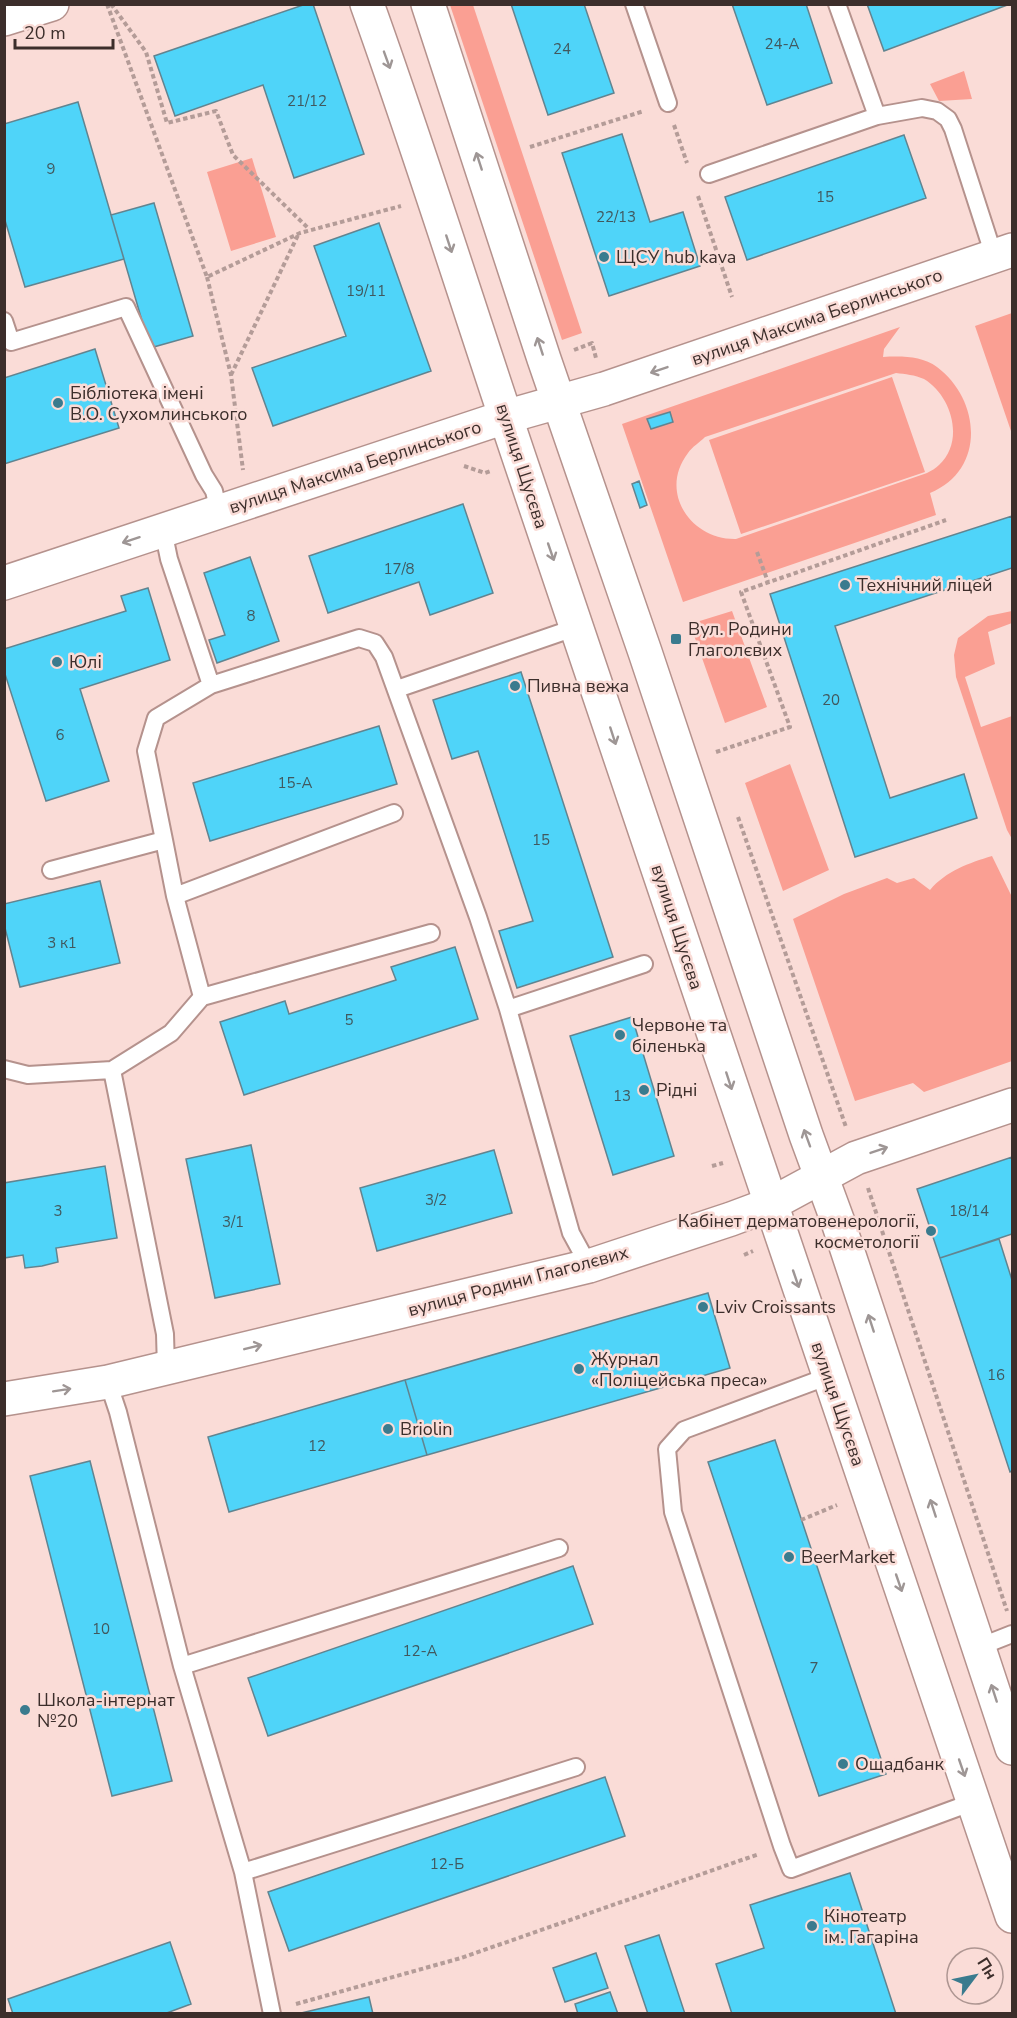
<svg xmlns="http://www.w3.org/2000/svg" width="1017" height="2018" viewBox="0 0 1017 2018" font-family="'Nunito Sans',sans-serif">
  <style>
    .green { fill: #fa9f93; fill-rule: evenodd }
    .building { fill: #4fd4f9; stroke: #618490; stroke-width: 1.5 }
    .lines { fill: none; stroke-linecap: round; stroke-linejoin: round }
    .service-casing { stroke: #b5928d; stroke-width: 20 }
    .minor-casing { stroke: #b5928d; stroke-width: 36 }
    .tertiary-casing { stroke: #b5928d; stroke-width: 36 }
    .secondary-casing { stroke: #b5928d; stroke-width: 36 }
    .path { stroke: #b49c98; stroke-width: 4; stroke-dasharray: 4.5 3; stroke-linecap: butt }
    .service { stroke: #fff; stroke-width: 16 }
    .minor { stroke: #fff; stroke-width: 33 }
    .tertiary { stroke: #fff; stroke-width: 33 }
    .secondary { stroke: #fff; stroke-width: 33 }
    .oneway { stroke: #9e9695 }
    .poi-dot { fill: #3a7b8e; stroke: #fadcd7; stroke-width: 2 }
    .labels { text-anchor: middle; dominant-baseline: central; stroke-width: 5; stroke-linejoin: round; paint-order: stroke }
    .number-label { font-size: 15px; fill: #41585e }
    .poi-label { font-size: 18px; fill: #3c2e2b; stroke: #fadcd7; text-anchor: start }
    .street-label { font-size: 18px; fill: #3c2e2b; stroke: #fadcd7 }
  </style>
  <rect width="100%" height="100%" fill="#fadcd7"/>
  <!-- green -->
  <path class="green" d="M450 5H473L582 333 562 340Z
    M964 71 972 99 939 101 930 84Z
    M252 158 276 237 231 251 207 172Z
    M1012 313V434L975 326Z
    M900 327 884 349 883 357C902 356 922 356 937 367 981 400 986 470 930 493L936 515 683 602 622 424ZM896 373C905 374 915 375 924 379 952 396 965 441 939 465 936 468 931 471 927 473L736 539C691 540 658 492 688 453 692 447 700 442 705 437Z
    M892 377 925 472 741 534 709 440Z
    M732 611 767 707 725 723 690 624Z
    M1012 611V623L988 632 995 664 965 677 981 727 1012 716V839L1007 830 956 677 954 655 958 638 988 616Z
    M790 764 829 870 783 891 745 783Z
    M992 856 1012 897V1061L924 1092 913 1083 855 1101 793 919 844 894 887 878 897 883 914 878 930 890C946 871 969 863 992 856Z"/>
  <!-- building -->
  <path class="building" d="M306 4H313L364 154 294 178 263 85 175 116 154 56Z
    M511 4H584L614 93 548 115Z
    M732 4H806L832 83 767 105Z
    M867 4H1010L884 51Z
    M78 102 124 259 25 287 4 217V124Z
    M622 134 650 222 683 212 700 266 609 296 562 153Z
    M904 135 926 198 747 260 725 197Z
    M154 203 193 336 150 348 111 215Z
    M379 223 431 371 273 426 252 368 346 336 314 246Z
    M95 349 119 428 4 464V378Z
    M670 412 673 422 651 429 647 419Z
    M639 481 647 505 640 508 632 484Z
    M463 504 493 593 430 615 419 582 328 613 309 556Z
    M1012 516V568L835 626 890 798 964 774 977 818 855 857 770 594Z
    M250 557 279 641 217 663 209 640 225 635 204 573Z
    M148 588 170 660 80 689 109 781 46 801 4 671V649L126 611 121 596Z
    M521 672 613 957 517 988 499 931 533 921 478 751 452 759 433 700Z
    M379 726 397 784 210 841 193 783Z
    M100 881 120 963 20 987 4 924V904Z
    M455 947 478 1019 244 1095 220 1022 285 1001 289 1014 396 980 391 967Z
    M632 1017 674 1156 613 1175 570 1036Z
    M251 1145 280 1284 215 1298 186 1159Z
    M494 1150 512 1213 377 1251 360 1188Z
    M1012 1157V1234L940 1258 917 1189Z
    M105 1166 117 1238 56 1248 58 1262 42 1266 25 1268 23 1255 4 1258V1183Z
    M999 1239 1012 1280V1471L1010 1472 940 1258Z
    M708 1293 730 1368 427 1455 405 1380Z
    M405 1380 427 1455 229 1512 208 1437Z
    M775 1440 886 1774 819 1796 708 1462Z
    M90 1461 172 1781 112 1796 30 1476Z
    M573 1566 593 1624 268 1736 248 1678Z
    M605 1777 625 1836 289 1951 268 1892Z
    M850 1873 896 2014H732L716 1964 764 1948 750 1905Z
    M659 1935 685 2014H648L625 1946Z
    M170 1942 191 2004 164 2014H13L8 1999Z
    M596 1953 608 1988 565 2002 553 1968Z
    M610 1992 618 2014H578L575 2004Z
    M369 1997 373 2014H297Z"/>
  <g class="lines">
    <defs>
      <path id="service" d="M634 4 668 103
        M837 4 877 116
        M709 174 877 116 922 108 937 111 948 119 953 129 994 256
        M4 321 11 342 126 307 204 475 214 491 219 512
        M211 685 359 638 375 643 384 657 478 917 508 1009 571 1233 589 1266
        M397 689 577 627
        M164 840 175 896 394 813
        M51 870 164 840 146 751 156 718 211 685 169 559 163 530
        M175 896 202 997 431 933
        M508 1009 644 964
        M4 1069 28 1075 112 1070 171 1033 202 997
        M112 1070 165 1334 166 1369
        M829 1376 684 1430 667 1449 673 1512 782 1846 791 1869 973 1802
        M108 1382 118 1412 182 1666 243 1872 576 1767
        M979 1647 1012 1634
        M182 1666 559 1548
        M243 1872 272 2014"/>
      <path id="minor" d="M4 19 52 4"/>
      <path id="tertiary" d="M4 583 505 417 604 389 1012 250
        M4 1399 108 1382 589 1266 731 1219 771 1204 856 1158 1012 1105"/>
      <path id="secondary" d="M367 4C422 157 470 312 522 466 686 949 847 1434 1012 1916
        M428 4 544 359 645 652 806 1135 838 1222 1012 1748"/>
    </defs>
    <!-- service casing -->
    <use href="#service" class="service-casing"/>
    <!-- minor casing -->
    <use href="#minor" class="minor-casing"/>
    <!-- tertiary casing -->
    <use href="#tertiary" class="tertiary-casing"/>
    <!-- secondary casing -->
    <use href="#secondary" class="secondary-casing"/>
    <!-- path -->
    <path class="path" d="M107 4 207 277 300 233 401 206
      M111 4 146 52 167 123 216 111 233 155 309 229
      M674 125 687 163
      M530 147 644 111
      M698 196 732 297
      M207 277 231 375 243 470
      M574 350 592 343 596 358
      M231 375 299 233
      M464 466 485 473 491 471
      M757 552 768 582
      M716 752 790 727 741 592 946 520
      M738 817 846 1127
      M712 1166 723 1163
      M868 1188 1007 1611
      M744 1255 753 1251
      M801 1520 837 1505
      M296 2004 461 1958 759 1854"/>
    <!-- service -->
    <use href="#service" class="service"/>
    <!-- minor -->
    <use href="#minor" class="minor"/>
    <!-- tertiary -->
    <use href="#tertiary" class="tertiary"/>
    <!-- secondary -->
    <use href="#secondary" class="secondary"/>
  </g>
  <!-- one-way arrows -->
  <defs><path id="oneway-shaft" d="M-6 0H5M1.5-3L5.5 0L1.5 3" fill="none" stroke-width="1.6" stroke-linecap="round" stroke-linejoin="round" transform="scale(1.5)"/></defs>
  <g class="oneway">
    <use href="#oneway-shaft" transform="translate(387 60) rotate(70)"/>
    <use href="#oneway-shaft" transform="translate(479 161) rotate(-108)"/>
    <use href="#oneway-shaft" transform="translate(449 244) rotate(72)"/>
    <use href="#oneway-shaft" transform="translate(540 346) rotate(-108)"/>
    <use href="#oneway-shaft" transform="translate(659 370) rotate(161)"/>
    <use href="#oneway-shaft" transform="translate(131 540) rotate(162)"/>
    <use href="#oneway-shaft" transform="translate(551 552) rotate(71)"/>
    <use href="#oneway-shaft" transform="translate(613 736) rotate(72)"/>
    <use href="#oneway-shaft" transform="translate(729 1081) rotate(72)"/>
    <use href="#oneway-shaft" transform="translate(807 1138) rotate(-110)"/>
    <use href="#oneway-shaft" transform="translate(879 1150) rotate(-19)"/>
    <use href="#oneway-shaft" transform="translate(796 1279) rotate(71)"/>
    <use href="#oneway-shaft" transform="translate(871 1323) rotate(-108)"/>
    <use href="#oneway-shaft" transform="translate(253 1347) rotate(-14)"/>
    <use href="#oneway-shaft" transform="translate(62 1390) rotate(-9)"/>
    <use href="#oneway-shaft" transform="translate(933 1508) rotate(-108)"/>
    <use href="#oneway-shaft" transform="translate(899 1583) rotate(71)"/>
    <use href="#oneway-shaft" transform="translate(994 1693) rotate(-108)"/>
    <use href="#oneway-shaft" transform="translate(962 1768) rotate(71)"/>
  </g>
  <!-- markers -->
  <g class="poi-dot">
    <circle cx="604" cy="257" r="6"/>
    <circle cx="58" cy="403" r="6"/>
    <circle cx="845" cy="585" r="6"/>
    <rect x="670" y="633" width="12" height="12" rx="3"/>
    <circle cx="57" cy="662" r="6"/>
    <circle cx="515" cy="686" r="6"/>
    <circle cx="620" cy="1035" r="6"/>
    <circle cx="644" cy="1090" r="6"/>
    <circle cx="931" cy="1231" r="6"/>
    <circle cx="703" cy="1307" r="6"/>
    <circle cx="579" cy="1369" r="6"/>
    <circle cx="388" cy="1429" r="6"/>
    <circle cx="789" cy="1557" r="6"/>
    <circle cx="25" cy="1710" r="6"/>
    <circle cx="843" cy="1764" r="6"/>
    <circle cx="812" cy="1926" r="6"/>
  </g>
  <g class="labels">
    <!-- number labels -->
    <g class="number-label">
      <text x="782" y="44">24-А</text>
      <text x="562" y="49">24</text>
      <text x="307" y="101">21/12</text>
      <text x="51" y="169">9</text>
      <text x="825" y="197">15</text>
      <text x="616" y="217">22/13</text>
      <text x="366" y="291">19/11</text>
      <text x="399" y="569">17/8</text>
      <text x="251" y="616">8</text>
      <text x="831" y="700">20</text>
      <text x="60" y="735">6</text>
      <text x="295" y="783">15-А</text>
      <text x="541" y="840">15</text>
      <text x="62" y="943">3 к1</text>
      <text x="349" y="1020">5</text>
      <text x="622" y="1096">13</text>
      <text x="436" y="1200">3/2</text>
      <text x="58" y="1211">3</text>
      <text x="969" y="1211">18/14</text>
      <text x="233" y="1222">3/1</text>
      <text x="996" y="1375">16</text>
      <text x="317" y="1446">12</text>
      <text x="101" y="1629">10</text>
      <text x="420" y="1651">12-А</text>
      <text x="814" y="1668">7</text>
      <text x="447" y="1864">12-Б</text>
    </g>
    <!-- poi labels -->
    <g class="poi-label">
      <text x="616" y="257">ЩСУ hub kava</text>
      <text x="70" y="393">Бібліотека імені<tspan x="70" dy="21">В.О. Сухомлинського</tspan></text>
      <text x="857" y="585">Технічний ліцей</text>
      <text x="688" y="629">Вул. Родини<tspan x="688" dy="21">Глаголєвих</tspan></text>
      <text x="69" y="662">Юлі</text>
      <text x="527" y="686">Пивна вежа</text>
      <text x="632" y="1025">Червоне та<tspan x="632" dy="21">біленька</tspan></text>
      <text x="656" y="1090">Рідні</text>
      <text x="919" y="1221" text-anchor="end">Кабінет дерматовенерології,<tspan x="919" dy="21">косметології</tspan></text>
      <text x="715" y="1307">Lviv Croissants</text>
      <text x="591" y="1359">Журнал<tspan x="591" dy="21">«Поліцейська преса»</tspan></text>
      <text x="400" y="1429">Briolin</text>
      <text x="801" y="1557">BeerMarket</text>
      <text x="37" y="1700">Школа-інтернат<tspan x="37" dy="21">№20</tspan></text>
      <text x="855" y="1764">Ощадбанк</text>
      <text x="824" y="1916">Кінотеатр<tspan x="824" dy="21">ім. Гагаріна</tspan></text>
    </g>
    <!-- street labels -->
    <g class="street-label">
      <text transform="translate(817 317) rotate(-19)">вулиця Максима Берлинського</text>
      <text transform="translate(522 466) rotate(72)">вулиця Щусєва</text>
      <text transform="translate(355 467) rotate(-18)">вулиця Максима Берлинського</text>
      <text transform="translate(677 927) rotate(72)">вулиця Щусєва</text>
      <text transform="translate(518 1281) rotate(-15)">вулиця Родини Глаголєвих</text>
      <text transform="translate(838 1404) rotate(71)">вулиця Щусєва</text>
    </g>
  </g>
  <!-- border -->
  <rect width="1017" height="2018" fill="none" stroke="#3c2e2b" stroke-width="12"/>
  <!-- north arrow -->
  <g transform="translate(975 1976) rotate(58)"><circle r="28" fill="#fadcd7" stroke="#ae9692" stroke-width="1.5"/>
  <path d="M0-4.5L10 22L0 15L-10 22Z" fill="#3a7b8e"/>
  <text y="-9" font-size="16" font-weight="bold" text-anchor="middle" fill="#3c2e2b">Пн</text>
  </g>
  <!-- scale -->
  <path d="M15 39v9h98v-9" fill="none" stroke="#3c2e2b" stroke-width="3"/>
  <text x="24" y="39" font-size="18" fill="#3c2e2b" stroke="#fadcd7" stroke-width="4.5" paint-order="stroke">20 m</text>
</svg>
